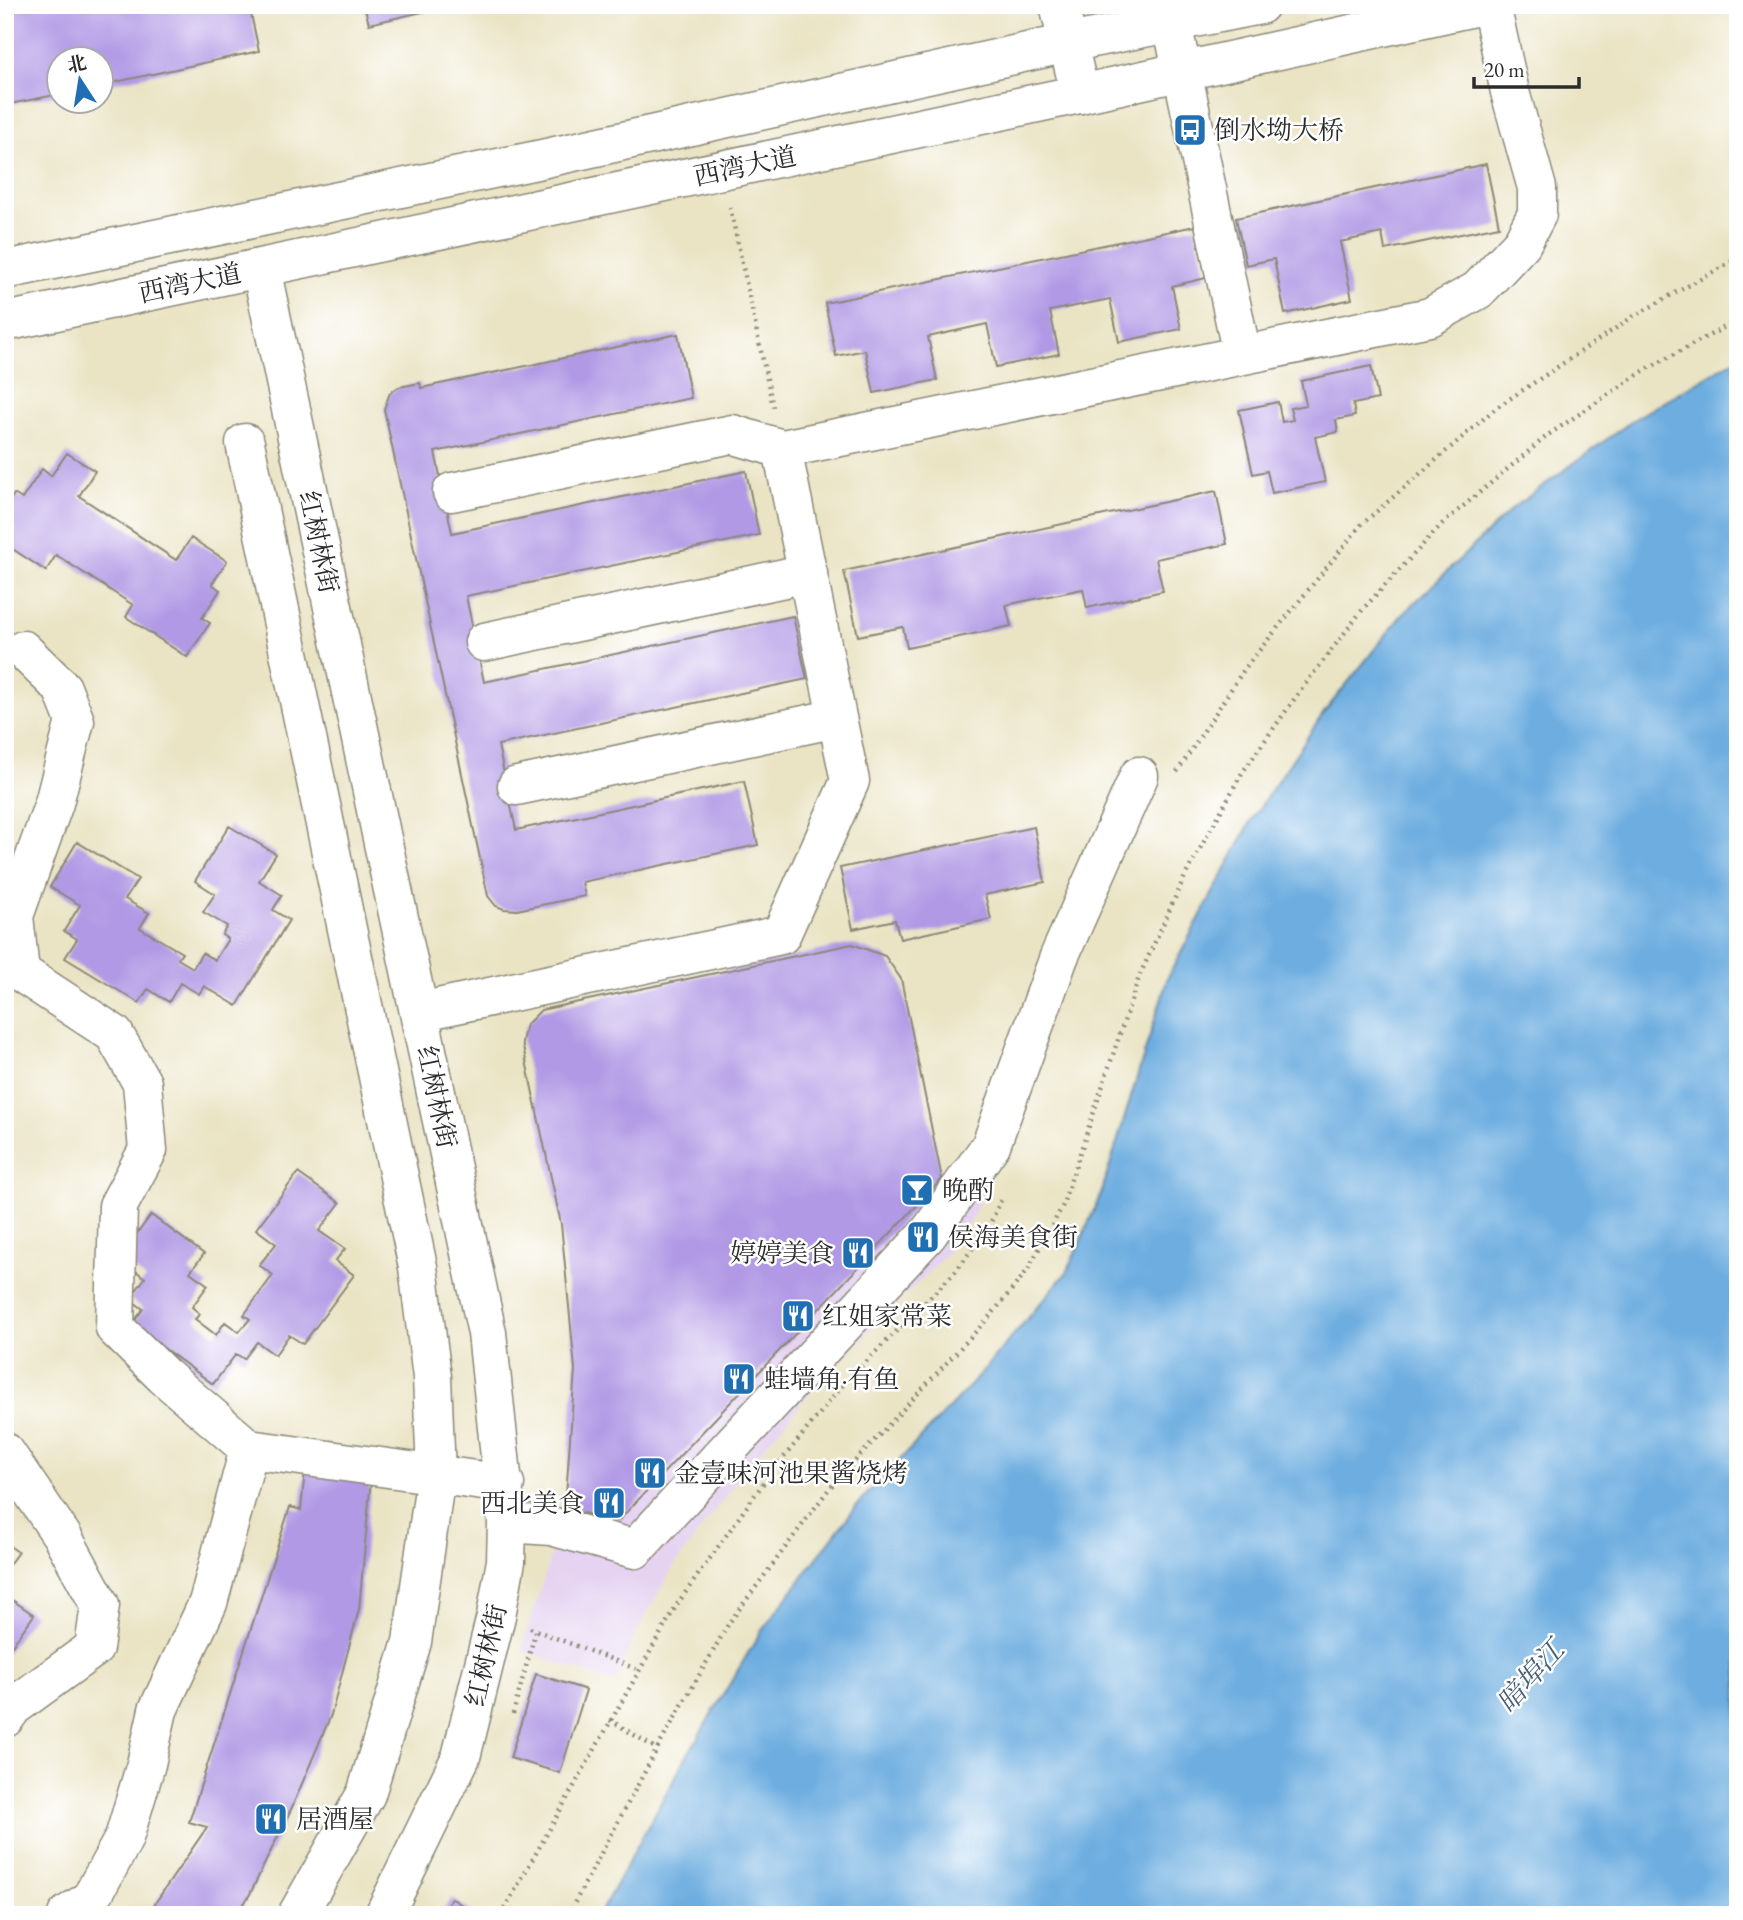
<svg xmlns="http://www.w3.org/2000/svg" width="1743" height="1920" viewBox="0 0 1743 1920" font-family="'EB Garamond','Noto Serif SC',serif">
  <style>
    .built { fill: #e5d3f1 }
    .water { fill: #6dade0; stroke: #4c6c86; stroke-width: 2 }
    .building { fill: #b199e5 }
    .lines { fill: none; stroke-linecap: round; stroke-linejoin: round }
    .minor-casing { stroke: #8a8878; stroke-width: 41 }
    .major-casing { stroke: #8a8878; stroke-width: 41 }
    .path { stroke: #8a8878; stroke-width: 4.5; stroke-dasharray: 2 5; stroke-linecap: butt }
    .minor { stroke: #fff; stroke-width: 38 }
    .major { stroke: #fff; stroke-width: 38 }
    .labels { text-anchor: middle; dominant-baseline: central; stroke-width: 5; stroke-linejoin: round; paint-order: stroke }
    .poi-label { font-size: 26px; fill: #2b2b2b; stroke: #fff; text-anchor: start }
    .street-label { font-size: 26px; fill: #2b2b2b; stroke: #fff }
    .water-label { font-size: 28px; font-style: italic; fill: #455f73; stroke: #fff }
  </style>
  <rect width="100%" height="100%" fill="#fff"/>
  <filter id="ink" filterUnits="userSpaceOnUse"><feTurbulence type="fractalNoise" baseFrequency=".0143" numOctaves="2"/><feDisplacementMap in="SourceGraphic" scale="14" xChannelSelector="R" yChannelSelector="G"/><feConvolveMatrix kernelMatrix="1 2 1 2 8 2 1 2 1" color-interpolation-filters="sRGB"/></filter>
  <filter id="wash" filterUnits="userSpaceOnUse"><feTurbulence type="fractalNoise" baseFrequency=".00686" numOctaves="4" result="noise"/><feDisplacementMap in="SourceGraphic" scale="28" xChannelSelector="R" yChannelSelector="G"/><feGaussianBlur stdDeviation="1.57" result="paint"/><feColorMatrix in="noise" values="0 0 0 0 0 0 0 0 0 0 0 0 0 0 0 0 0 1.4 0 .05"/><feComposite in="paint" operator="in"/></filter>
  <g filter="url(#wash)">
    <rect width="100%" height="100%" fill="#eae4c5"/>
    <!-- built -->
    <path class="built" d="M979 1141 1000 1156 972 1218 945 1256 831 1369 751 1462 672 1569 635 1635 615 1683 521 1650 565 1510 620 1520Z"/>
    <!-- water -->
    <path class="water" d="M1738 358V1915H599L688 1754 760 1633 858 1504 972 1384 1067 1272 1101 1194 1168 977 1254 816 1325 711 1402 615 1514 507 1636 418Z"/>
    <g id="blocks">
      <!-- building -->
      <path class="building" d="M5 5H249L259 51 102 85V60H60V94L5 105Z
        M364 5H449V6L369 24Z
        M1486 164 1499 226 1385 250 1382 233 1340 242 1352 299 1285 314 1274 259 1246 265 1236 218Z
        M1195 226 1206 278 1172 286 1181 329 1119 342 1110 299 1050 311 1059 354 996 367 987 324 928 337 937 380 874 393 865 350 836 356 825 303Z
        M678 334 691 398 435 452 452 533 746 471 759 535 466 596 484 682 793 616 807 679 498 745 516 830 744 781 758 845 582 882 585 896 517 910 504 909 496 906 488 896 384 409 390 393 399 387 420 383 421 388Z
        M1371 366 1378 399 1353 404 1355 416 1336 420 1338 432 1315 437 1325 482 1272 493 1267 471 1253 474 1239 410 1278 402 1282 422 1293 420 1290 408 1306 405 1301 381Z
        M67 453 95 471 79 496 176 560 191 538 227 561 212 584 220 590 202 618 210 623 187 657 126 617 133 605 56 555 46 571 5 544V508L14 494 22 499 42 469 51 476Z
        M1216 491 1227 544 1156 559 1163 591 1087 608 1083 589 1006 605 1011 626 907 648 903 627 858 636 844 571Z
        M229 826 276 854 259 881 282 895 273 910 289 920 237 1006 204 986 199 994 180 983 169 1002 148 989 139 1003 65 958 77 939 64 931 80 905 50 887 77 842 138 879 125 899 149 913 140 928 182 953 178 959 193 968 202 953 215 960 228 939 222 935 227 926 203 912 215 894 195 881Z
        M1034 827 1045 882 985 895 991 919 900 939 895 920 853 929 840 868Z
        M852 944 885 956 901 979 942 1179 619 1520 565 1510 575 1369 561 1224 522 1042 526 1025 541 1010Z
        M298 1173 340 1203 319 1231 345 1249 335 1261 354 1275 303 1344 289 1335 275 1355 257 1342 244 1359 236 1354 213 1384 132 1325 143 1309 130 1299 145 1278 119 1258 151 1215 204 1254 190 1272 208 1285 192 1307 200 1314 195 1319 216 1335 225 1322 239 1332 250 1319 244 1315 273 1275 259 1265 276 1244 256 1229Z
        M305 1470 371 1479 359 1609 331 1715 293 1805 250 1894 237 1915H147L207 1827 189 1822 290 1507 301 1510Z
        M5 1543 18 1552 5 1570Z
        M5 1595 34 1615 5 1655Z
        M536 1674 586 1690 560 1773 510 1758Z
        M452 1898 471 1912 469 1915H440Z"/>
    </g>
  </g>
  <g filter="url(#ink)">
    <use href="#blocks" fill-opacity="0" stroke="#8a8878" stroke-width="2"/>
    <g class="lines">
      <defs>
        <path id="minor" d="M1059 5 1080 94
          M1172 23 1242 355
          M261 268 487 1333 507 1523 506 1561 496 1616 461 1757 384 1915
          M245 443 418 1267 432 1377 436 1475 412 1642 366 1794 297 1915
          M452 492 732 434 782 449 1430 317 1478 290 1522 243 1537 214V188L1510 92 1491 5
          M484 642 808 573
          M23 650 62 688 75 721 54 803 14 916 20 972 114 1034 142 1083 148 1150 118 1206 115 1328 164 1376 249 1449 505 1484
          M517 786 837 718
          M419 1012 781 935 850 781 782 449
          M5 1452 62 1536 100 1605 94 1648 13 1707 5 1718
          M507 1523 551 1526 635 1549 928 1234 991 1145 1059 957 1139 776
          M67 1915 90 1900 124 1838 146 1764 158 1710 208 1603 249 1449"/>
        <path id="major" d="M5 270 537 160 1068 43 1260 5
          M5 322 1080 94 1483 5"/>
      </defs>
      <!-- minor casing -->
      <use href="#minor" class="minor-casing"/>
      <!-- major casing -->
      <use href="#major" class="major-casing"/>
      <!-- path -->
      <path class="path" d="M730 207 773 407
        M1177 772 1245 668 1361 525 1496 408 1634 316 1738 258
        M530 1628 639 1670
        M513 1714 536 1630
        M610 1720 657 1749
        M501 1915 676 1606 767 1478 843 1385 956 1271 990 1224 1001 1200
        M568 1915 657 1749 729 1623 829 1489 992 1314 1027 1271 1062 1207 1139 977 1185 876 1242 773 1300 691 1363 609 1442 524 1548 435 1645 370 1738 320"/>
      <!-- minor -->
      <use href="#minor" class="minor"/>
      <!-- major -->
      <use href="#major" class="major"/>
    </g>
  </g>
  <!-- icons -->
  <defs>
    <symbol id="bus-square" viewBox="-11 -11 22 22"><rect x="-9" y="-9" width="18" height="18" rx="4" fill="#1f6fb2" stroke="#fff"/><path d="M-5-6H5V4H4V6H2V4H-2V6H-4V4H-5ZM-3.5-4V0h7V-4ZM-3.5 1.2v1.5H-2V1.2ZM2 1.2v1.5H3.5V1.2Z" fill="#fff"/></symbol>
    <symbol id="bar-square" viewBox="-11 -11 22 22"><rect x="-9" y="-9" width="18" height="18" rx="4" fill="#1f6fb2" stroke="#fff"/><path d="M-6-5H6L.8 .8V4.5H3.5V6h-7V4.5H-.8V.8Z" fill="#fff"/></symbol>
    <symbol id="restaurant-square" viewBox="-11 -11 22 22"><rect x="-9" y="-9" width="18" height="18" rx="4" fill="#1f6fb2" stroke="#fff"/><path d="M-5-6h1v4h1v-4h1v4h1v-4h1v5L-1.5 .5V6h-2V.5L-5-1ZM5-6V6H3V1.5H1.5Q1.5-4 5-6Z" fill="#fff"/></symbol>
  </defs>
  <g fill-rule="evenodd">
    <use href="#bus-square" x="1171" y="111" width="38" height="38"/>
    <use href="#bar-square" x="898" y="1171" width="38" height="38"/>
    <use href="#restaurant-square" x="904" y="1218" width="38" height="38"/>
    <use href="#restaurant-square" x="839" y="1234" width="38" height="38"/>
    <use href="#restaurant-square" x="779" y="1297" width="38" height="38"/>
    <use href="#restaurant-square" x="720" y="1360" width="38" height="38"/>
    <use href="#restaurant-square" x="631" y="1454" width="38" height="38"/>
    <use href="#restaurant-square" x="590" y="1484" width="38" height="38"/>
    <use href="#restaurant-square" x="252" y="1800" width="38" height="38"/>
  </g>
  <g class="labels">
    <!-- poi labels -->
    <g class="poi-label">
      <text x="1214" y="130">倒水坳大桥</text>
      <text x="942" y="1190">晚酌</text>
      <text x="948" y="1237">侯海美食街</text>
      <text x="834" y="1253" text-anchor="end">婷婷美食</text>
      <text x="822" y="1316">红姐家常菜</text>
      <text x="764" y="1379">蛙墙角·有鱼</text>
      <text x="674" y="1473">金壹味河池果酱烧烤</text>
      <text x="584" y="1503" text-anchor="end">西北美食</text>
      <text x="296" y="1819">居酒屋</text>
    </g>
    <!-- street labels -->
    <g class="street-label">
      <text transform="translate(745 166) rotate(-12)">西湾大道</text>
      <text transform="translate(190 283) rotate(-12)">西湾大道</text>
      <text transform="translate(319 542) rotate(78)">红树林街</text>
      <text transform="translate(437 1097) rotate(78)">红树林街</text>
      <text transform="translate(486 1655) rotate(-77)">红树林街</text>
    </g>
    <!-- water labels -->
    <g class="water-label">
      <text transform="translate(1530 1676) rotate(-48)">暗埠江</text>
    </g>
  </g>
  <!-- margin -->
  <rect width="1743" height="1920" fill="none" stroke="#fff" stroke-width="28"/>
  <!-- north arrow -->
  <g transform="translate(80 80) rotate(348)"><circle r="33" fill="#ffffff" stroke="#aaaaaa" stroke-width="2"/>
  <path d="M0-5L12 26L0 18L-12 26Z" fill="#1f6fb2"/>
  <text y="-10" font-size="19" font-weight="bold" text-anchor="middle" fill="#2b2b2b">北</text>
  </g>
  <!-- scale -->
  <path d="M1474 77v10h105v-10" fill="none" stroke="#2b2b2b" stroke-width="3.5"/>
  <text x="1484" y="77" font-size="21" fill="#2b2b2b" stroke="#ffffff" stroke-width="5" paint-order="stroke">20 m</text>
</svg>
